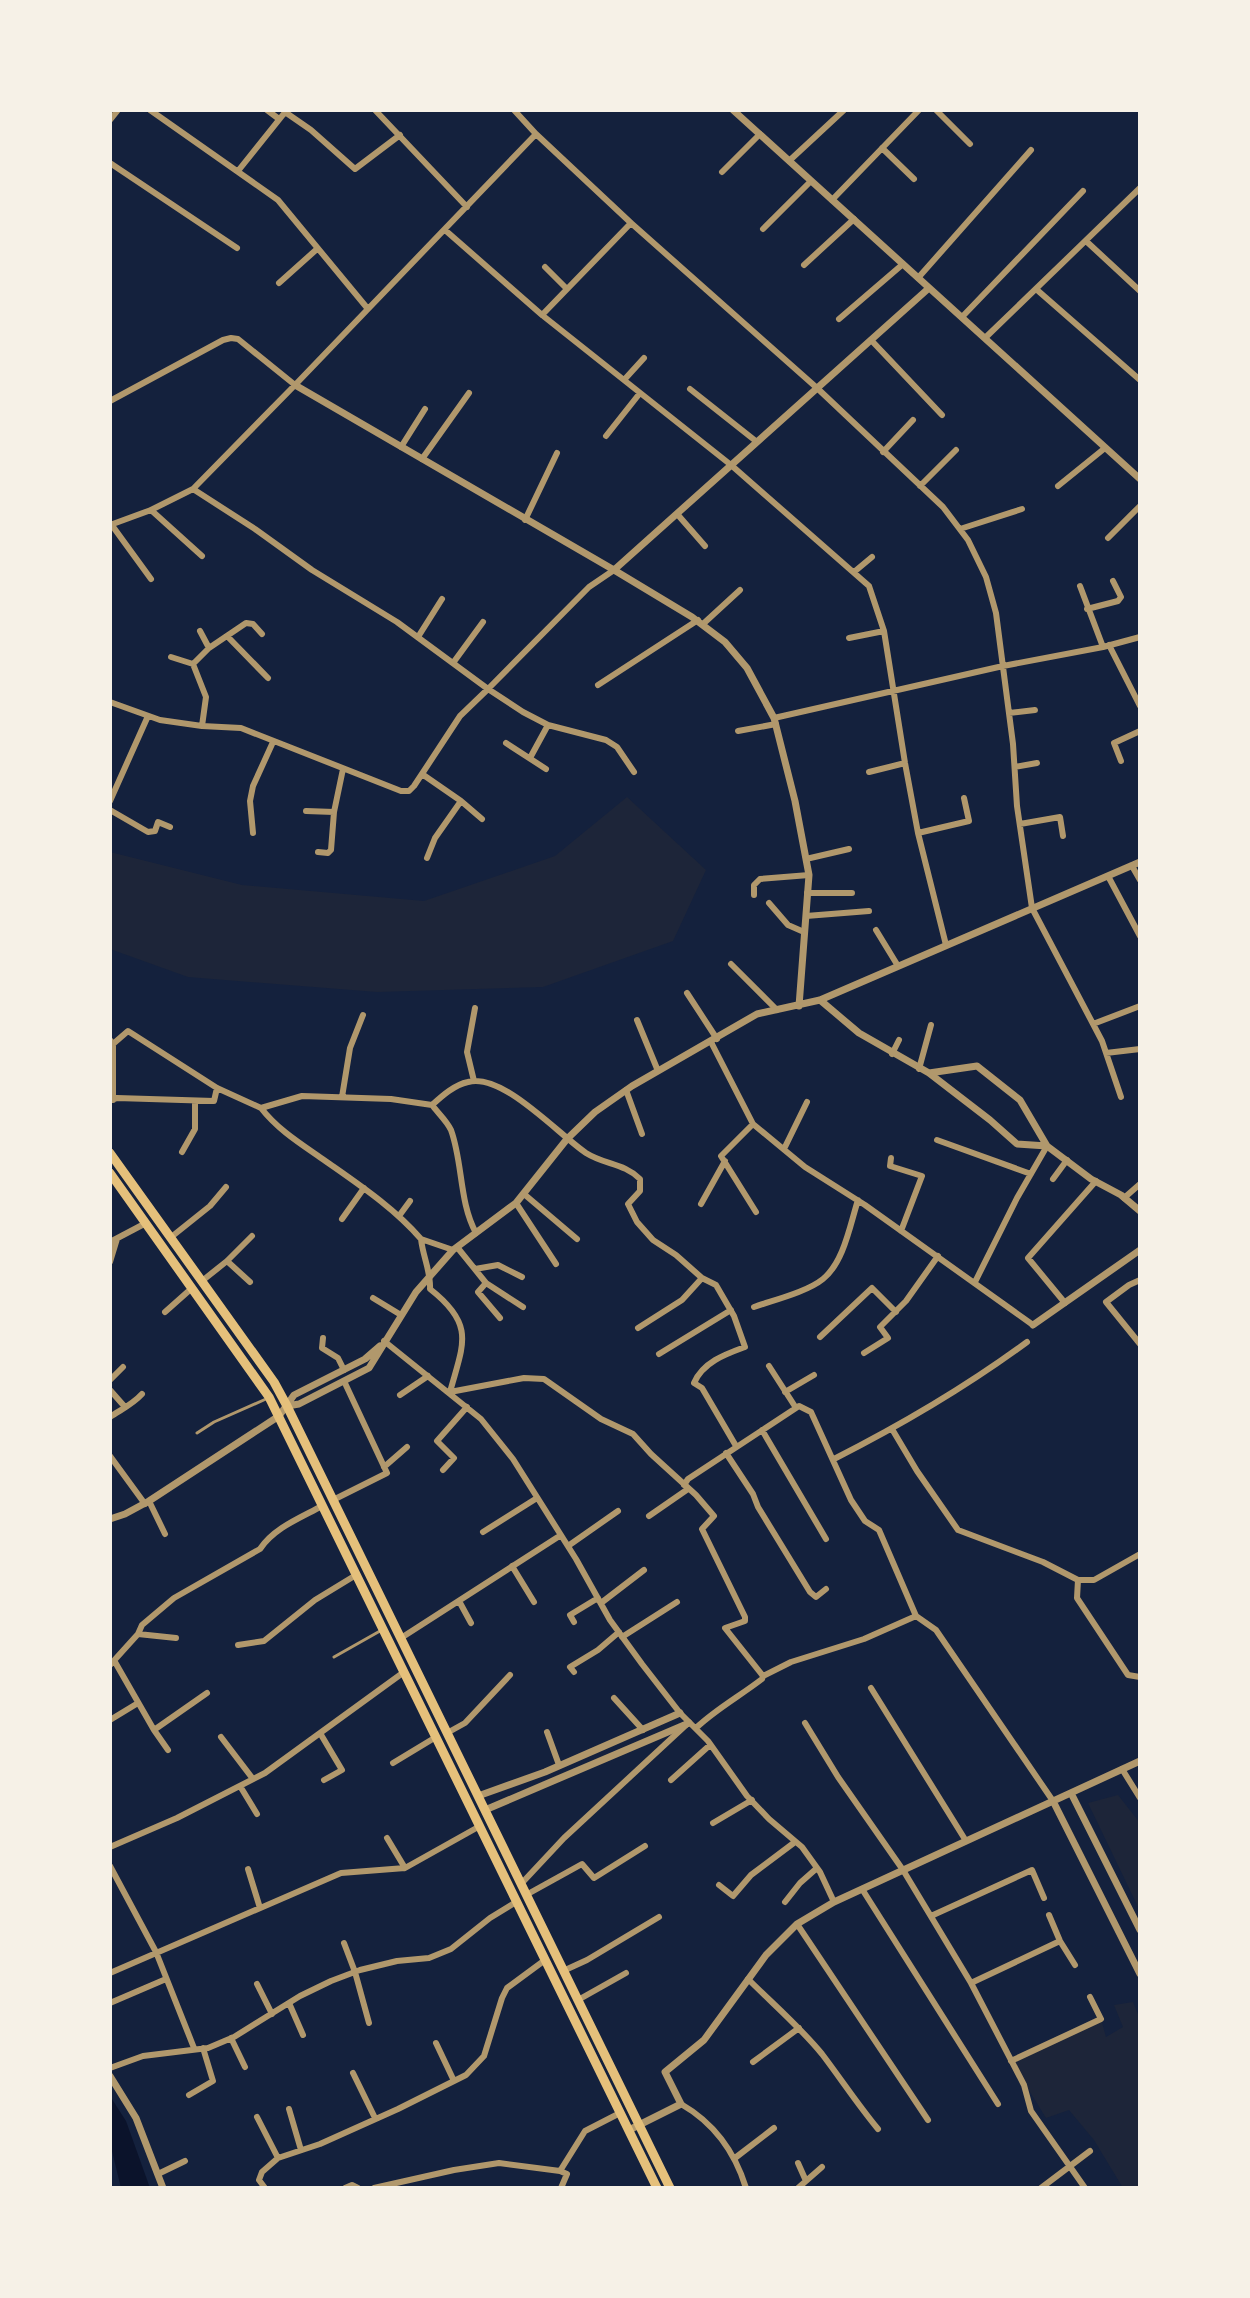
<svg xmlns="http://www.w3.org/2000/svg" width="1250" height="2298" viewBox="0 0 1250 2298" font-family="Karla,sans-serif">
  <style>
    .green { fill: #1d2539 }
    .water { fill: #0b132b }
    .lines { fill: none; stroke-linecap: round; stroke-linejoin: round }
    .service { stroke: #b1986c; stroke-width: 3 }
    .minor { stroke: #b1986c; stroke-width: 6 }
    .tertiary { stroke: #b1986c; stroke-width: 7 }
    .primary { stroke: #e5c07b; stroke-width: 9 }
  </style>
  <rect width="100%" height="100%" fill="#14213d"/>
  <!-- green -->
  <path class="green" d="M627 797 706 870 673 941 543 987 377 992 188 977 110 949V852L242 885 424 901 555 856Z
    M1118 1795 1140 1823V1911L1088 1803Z
    M1133 2002 1140 2019V2188H1123L1094 2140 1069 2110 1046 2118 1011 2061 1101 2019 1106 2037 1123 2027 1114 2005Z"/>
  <!-- water -->
  <path class="water" d="M110 2096 126 2121 150 2188H121L110 2143Z"/>
  <g class="lines">
    <!-- service -->
    <path class="service" d="M197 1433 214 1422 266 1399
      M334 1657 380 1631"/>
    <!-- minor -->
    <path class="minor" d="M150 110 278 200 368 309
      M267 110 279 119
      M375 110 467 207
      M514 110 536 134 631 223 817 388 943 507 968 540 986 577 996 613 1013 744 1017 806 1032 908 1102 1041 1121 1097
      M936 110 970 144
      M285 112 311 130 355 169 400 135
      M110 120 118 110
      M882 148 914 179
      M789 161 844 110
      M110 163 237 248
      M238 171 286 111
      M722 172 760 134
      M832 200 919 110
      M763 229 811 181
      M445 230 542 315 731 465 869 586 884 631 905 763 918 833 946 945
      M1086 241 1140 291
      M804 265 854 219
      M545 267 567 289
      M918 278 1031 150
      M279 283 317 249
      M1036 289 1140 380
      M542 315 631 223
      M962 317 1083 191
      M839 319 903 264
      M985 338 1140 188
      M871 340 942 415
      M624 380 644 358
      M690 389 757 442
      M110 401 223 340 231 338 238 339 295 385
      M606 436 640 393
      M401 447 425 409
      M883 452 913 420
      M422 459 469 393
      M920 486 956 450
      M1058 486 1105 448
      M193 489 255 529 312 570 397 622 488 689 589 587 614 570
      M151 510 202 556
      M678 515 705 546
      M525 520 557 453
      M111 524 151 579
      M110 525 151 510 193 489 295 385 536 134
      M960 529 1022 509
      M1108 538 1140 506
      M854 572 872 557
      M1080 586 1103 647
      M1087 609 1118 601 1121 597 1113 581
      M703 624 740 590
      M200 631 209 648
      M228 637 268 678
      M418 637 442 599
      M849 638 884 631
      M1109 645 1140 706
      M171 657 193 664
      M453 663 483 622
      M598 685 698 620
      M110 702 160 720 202 726 241 728 401 791H409L414 786 460 716 488 689 523 712 548 725 606 740 617 747 634 772
      M1009 713 1035 710
      M774 718 1003 666 1103 647 1140 637
      M202 726 206 697 193 664 209 648 246 623 253 624 262 634
      M738 731 776 724
      M506 743 546 769
      M530 758 548 725
      M1121 761 1114 743 1140 731
      M1015 767 1037 763
      M869 772 905 763
      M422 774 461 801 482 819
      M110 801 148 716
      M110 810 148 832 155 831 158 822 170 827
      M306 811 334 812
      M1020 824 1060 817 1063 836
      M253 833 250 801 253 786 273 742
      M918 833 969 821 964 798
      M318 852 328 853 331 850 334 812 343 769
      M427 858 435 838 461 801
      M806 859 849 849
      M1132 866 1140 880
      M1108 876 1140 936
      M807 893H852
      M754 895V885L760 879 809 875
      M769 903 788 925 804 932
      M806 916 869 911
      M876 930 898 966
      M731 964 777 1010
      M687 993 717 1039
      M637 1020 658 1071
      M1093 1024 1140 1006
      M110 1040 113 1044V1100
      M711 1042 753 1124 805 1167 865 1205 1033 1325
      M113 1044 128 1031 217 1088 261 1108 302 1096 391 1099 432 1105C442 1096 454 1085 468 1082 502 1072 558 1134 586 1153 605 1165 624 1163 640 1179V1191L628 1204 637 1222 653 1240 676 1255 702 1278 716 1285 734 1316 745 1347C726 1354 703 1362 694 1383L702 1388 736 1446
      M1106 1053 1140 1049
      M892 1054 899 1040
      M919 1069 931 1025
      M474 1081 467 1052 475 1008
      M626 1090 642 1134
      M342 1097 350 1048 363 1015
      M110 1100 117 1098 214 1101 217 1088
      M432 1105C438 1113 447 1121 451 1130 463 1163 459 1202 476 1233
      M261 1108C278 1130 301 1144 324 1160 358 1184 393 1207 421 1239
      M753 1124 721 1156 756 1212
      M937 1140 1031 1174
      M784 1149 807 1102
      M182 1152 195 1129V1101
      M891 1158 890 1166 922 1176 901 1231
      M1053 1179 1067 1160
      M524 1194 577 1239
      M1124 1198 1140 1184
      M516 1203 556 1264
      M701 1204 725 1161
      M399 1216 410 1201
      M342 1219 364 1188
      M170 1238 210 1206 226 1187
      M421 1239C423 1257 431 1272 430 1289 476 1325 463 1344 450 1392L524 1378 544 1379 601 1419 633 1434 651 1454 696 1495 714 1516 702 1529 745 1617V1621L725 1628 763 1676
      M421 1239 453 1250
      M110 1242 146 1223
      M457 1247 486 1283 523 1307
      M227 1261 250 1282
      M110 1262 117 1239
      M475 1269 498 1265 522 1277
      M1140 1280 1129 1285 1106 1302 1140 1344
      M202 1281 227 1261 252 1236
      M975 1282 1017 1198 1047 1146
      M486 1283 478 1292 500 1318
      M373 1298 401 1315
      M1065 1303 1028 1258 1096 1181
      M754 1307C774 1300 807 1292 823 1279 844 1262 850 1225 858 1200
      M165 1312 192 1288
      M638 1328 682 1300 702 1278
      M820 1337 872 1288 896 1312
      M323 1338 322 1348 338 1358 344 1370
      M384 1341 481 1419 513 1459 576 1559 610 1620 642 1664 680 1713 708 1741 747 1796 769 1819 802 1847 820 1872 834 1902
      M864 1353 888 1338 880 1327 906 1301 938 1256
      M659 1354 731 1310
      M769 1366 796 1408
      M110 1380 123 1367
      M110 1390 125 1407
      M785 1392 814 1375
      M400 1395 428 1376
      M110 1417C122 1409 133 1404 142 1394
      M892 1429 917 1471 958 1530 1043 1562 1078 1580 1077 1598 1128 1675 1140 1677
      M762 1430 826 1539
      M726 1453 753 1494 758 1507 810 1592 816 1597 826 1589
      M110 1456 145 1504
      M834 1459C901 1425 966 1387 1027 1342
      M384 1467 407 1447
      M443 1470 454 1458 437 1441 467 1407
      M684 1485 688 1479 799 1406 811 1412 851 1500 865 1521 879 1530 916 1616 936 1630 1053 1801
      M333 1500 387 1473 344 1381
      M149 1501 165 1534
      M649 1516 688 1489
      M483 1532 537 1498
      M568 1546 618 1511
      M512 1566 534 1602
      M1078 1580H1094L1140 1554
      M459 1601 471 1623
      M601 1603 644 1570
      M574 1622 570 1615 598 1598
      M138 1634 176 1638
      M622 1637 677 1602
      M401 1638 561 1535
      M238 1645 264 1641 315 1600 356 1575
      M115 1662 154 1730 168 1750
      M110 1665 138 1634 142 1625 174 1598 260 1549C274 1528 300 1518 322 1506
      M574 1672 570 1667 598 1650 619 1632
      M871 1688 966 1841
      M614 1698 643 1730
      M110 1720 138 1703
      M805 1723 838 1777 903 1870 971 1983 1024 2085 1031 2111 1085 2188
      M696 1728C716 1709 740 1696 762 1679L763 1676 791 1662 864 1639 916 1616
      M154 1730 207 1693
      M547 1732 559 1765
      M320 1733 342 1770 324 1780
      M447 1733 465 1723 510 1675
      M221 1737 253 1779
      M393 1763 436 1737
      M1122 1769 1140 1798
      M671 1780 710 1745
      M240 1786 257 1814
      M713 1823 752 1800
      M387 1838 405 1868
      M110 1847 177 1818 265 1773 404 1672
      M110 1866 156 1952 194 2048
      M248 1869 260 1908
      M521 1884 564 1838 686 1725
      M719 1885 733 1896 751 1875 795 1842
      M862 1889 998 2104
      M526 1895 582 1864 594 1878 645 1846
      M785 1902 800 1883 817 1868
      M1049 1915 1060 1941 1075 1965
      M931 1916 1032 1870 1044 1898
      M797 1924 928 2120
      M344 1943 355 1972 369 2023
      M563 1971 587 1960 659 1917
      M110 1973 341 1873 405 1868 480 1826
      M748 1979C773 2004 800 2027 822 2054 841 2079 858 2105 878 2129
      M971 1983 1060 1941
      M257 1984 272 2014
      M578 2000 626 1973
      M110 2003 166 1979
      M289 2003 303 2035
      M231 2038 245 2067
      M436 2043 454 2081
      M1011 2061 1101 2019 1090 1997
      M753 2062 799 2028
      M110 2068 143 2056 208 2048 234 2037 300 1996 331 1981 360 1970 397 1961 429 1958 451 1949 490 1918 516 1902
      M353 2073 375 2118
      M189 2095 213 2081 203 2048
      M681 2104C714 2123 735 2152 746 2188
      M289 2109 301 2150
      M257 2117 278 2158
      M735 2158 774 2128
      M798 2163 806 2181
      M158 2174 185 2161
      M265 2188 259 2180 262 2172 278 2158 320 2144 398 2109 466 2075 484 2056 502 1998 507 1988 545 1960
      M345 2188 352 2185 358 2188
      M374 2188 454 2170 499 2163 560 2171
      M561 2188 567 2174 560 2171 585 2131 620 2113
      M798 2188 822 2167
      M1041 2188 1090 2151"/>
    <!-- tertiary -->
    <path class="tertiary" d="M733 110 1140 479
      M295 385 614 570 929 288
      M614 570 692 617 725 642 747 668 774 718 795 801 809 875 799 1006
      M820 1000 859 1033 929 1073
      M1047 1146 1017 1144 990 1120 929 1073 977 1066 1020 1100 1047 1146 1091 1179 1121 1195 1140 1211
      M1033 1325 1140 1250
      M287 1406 299 1404 369 1368 416 1292 453 1250 516 1203 567 1139 595 1112 632 1086 757 1014 820 1000 1140 862
      M110 1519 125 1514 149 1501 279 1416 294 1395 365 1359 380 1346
      M1071 1793 1140 1930
      M478 1796 545 1772 680 1713
      M1053 1801 1140 1974
      M485 1810 689 1723
      M110 2076 136 2118 163 2188
      M629 2130 681 2104 665 2072 704 2040 766 1955 797 1924 834 1902 1140 1761"/>
    <!-- primary -->
    <path class="primary" d="M110 1153 274 1382 287 1406 670 2188
      M110 1173 269 1397 657 2188"/>
  </g>
  <!-- border -->
  <rect width="1250" height="2298" fill="none" stroke="#f6f1e7" stroke-width="224"/>
</svg>
